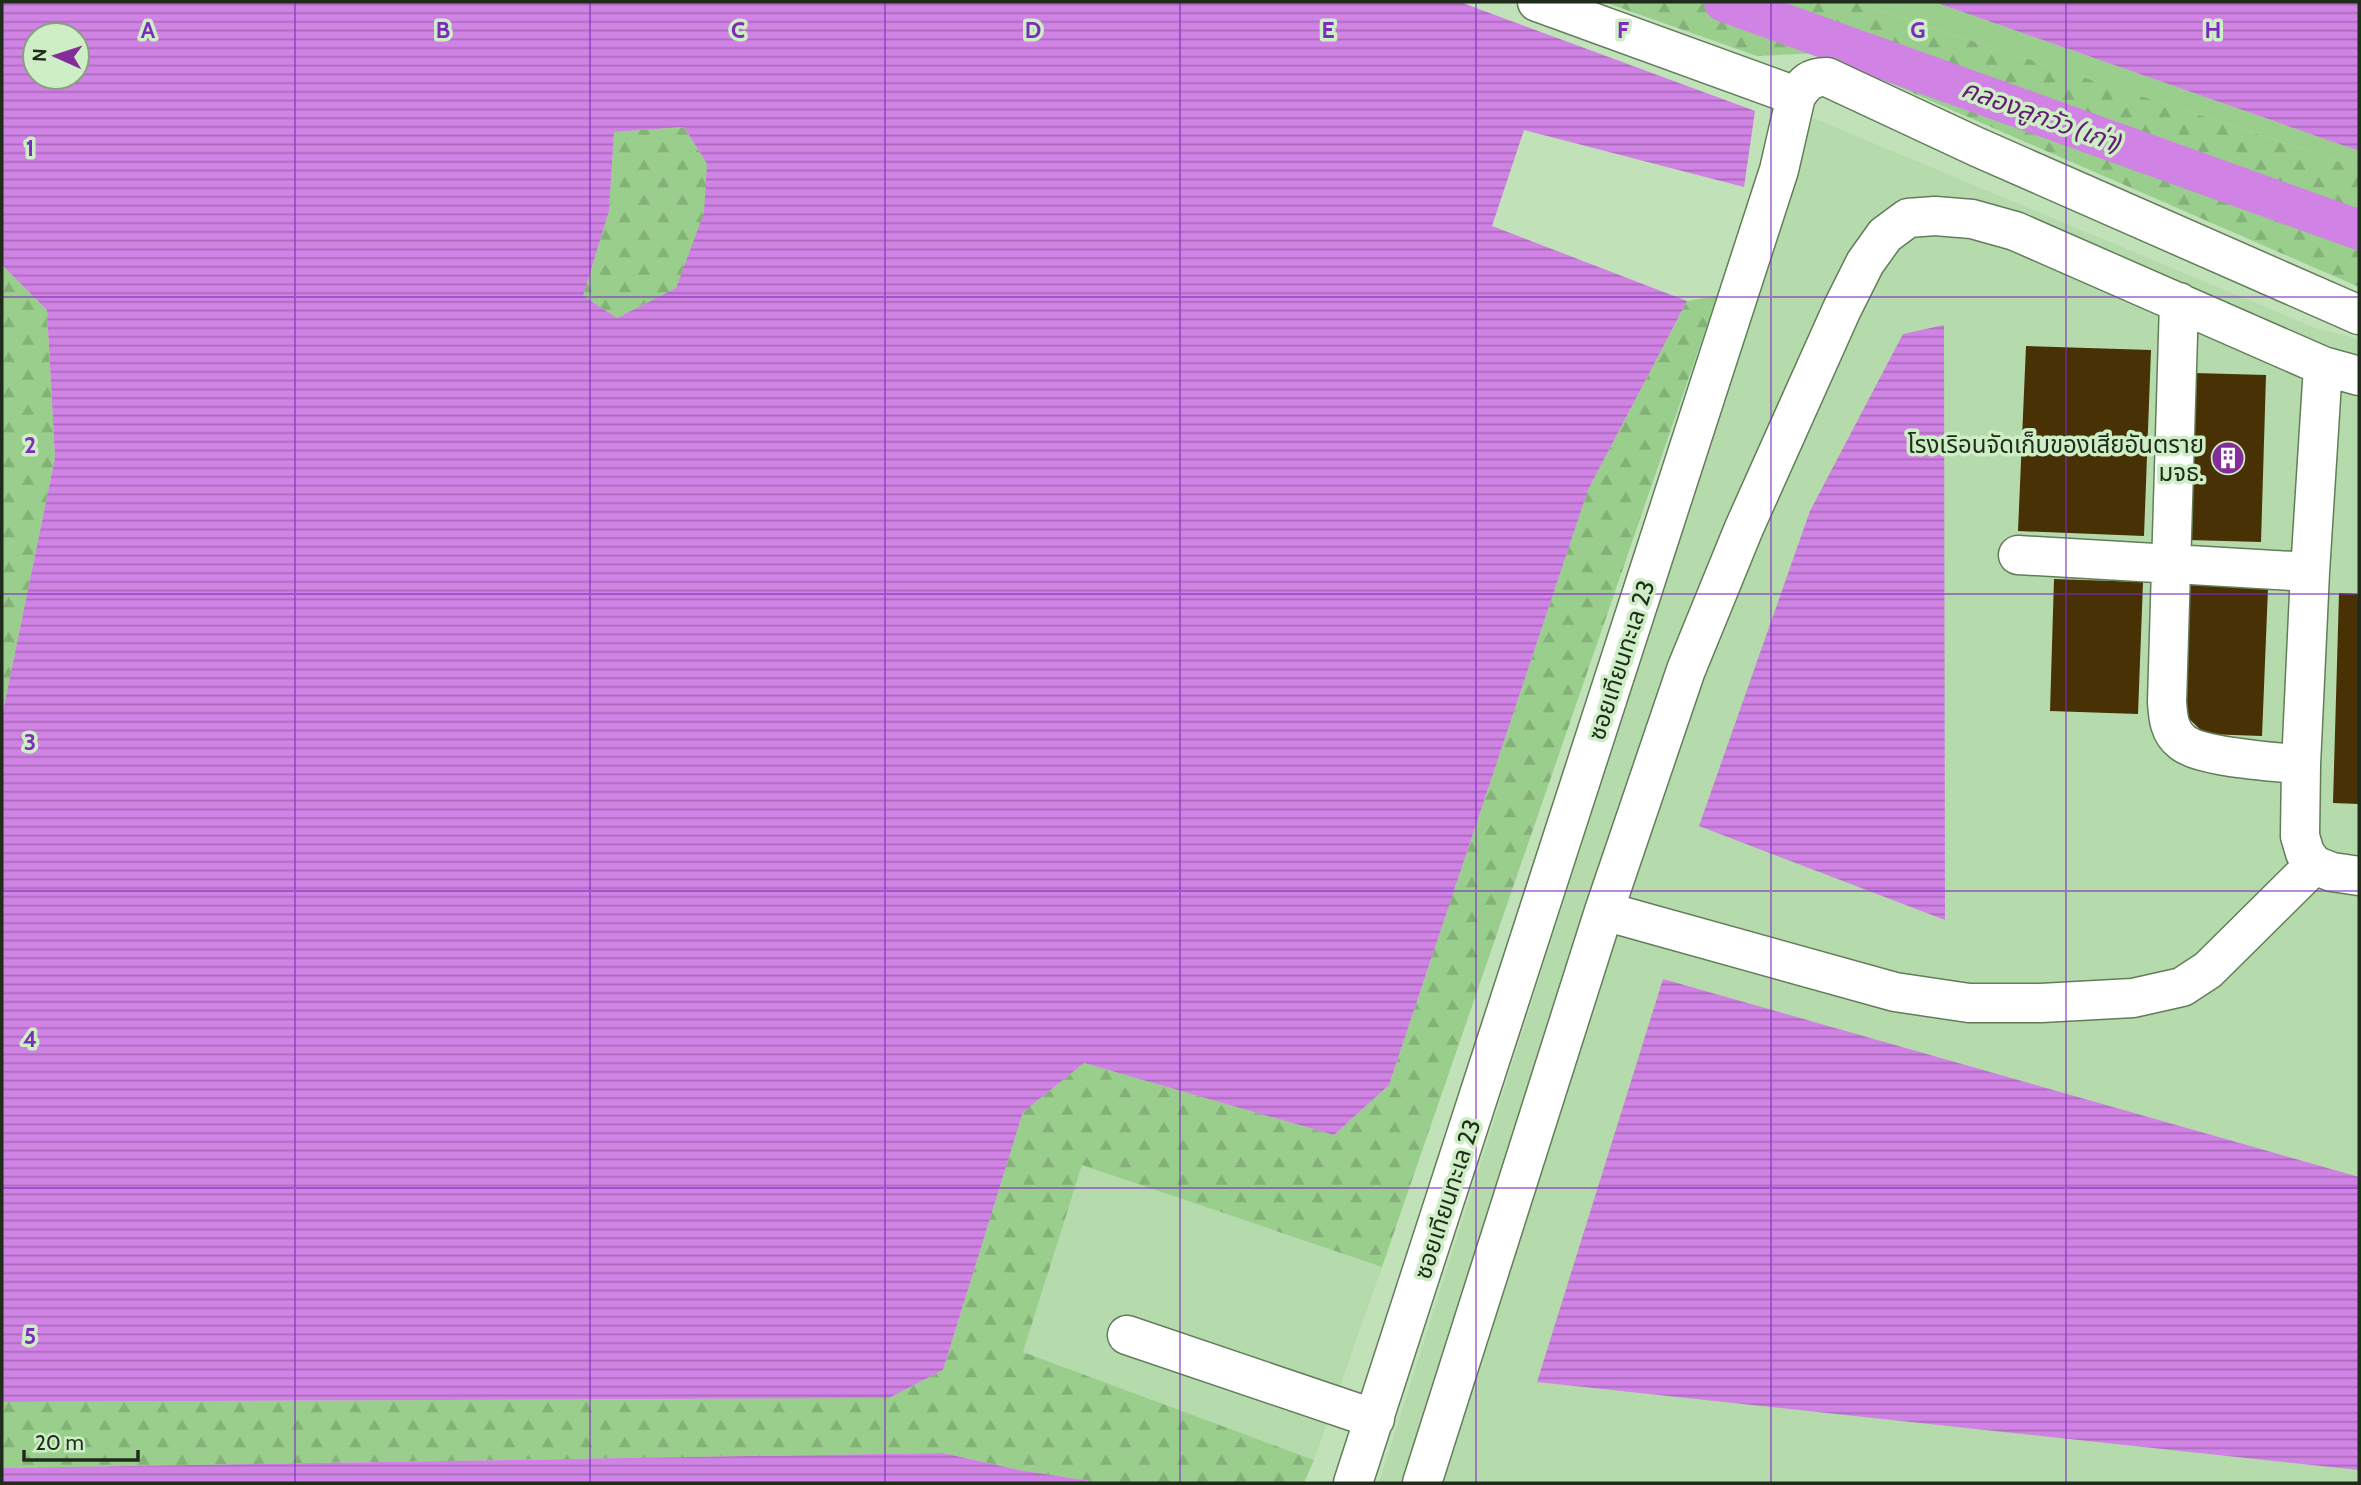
<svg xmlns="http://www.w3.org/2000/svg" width="2361" height="1485" viewBox="0 0 2361 1485" font-family="Cabin,'Noto Sans Thai',sans-serif">
  <style>
    .built { fill: #b5daab }
    .green { fill: #9ace8c }
    .forest { fill: url(#forest-firs) }
    .water { fill: url(#water-rules); fill-rule: evenodd }
    .lines { fill: none; stroke-linecap: round; stroke-linejoin: round }
    .canal { stroke: #d082e5; stroke-width: 40 }
    .building { fill: #473105 }
    .minor-casing { stroke: #617e59; stroke-width: 41 }
    .minor { stroke: #fff; stroke-width: 38 }
    .grid { fill: none; stroke: #7b2cbf; stroke-width: 2; stroke-opacity: 0.55 }
    .labels { text-anchor: middle; dominant-baseline: central; stroke-width: 7; stroke-linejoin: round; paint-order: stroke }
    .poi-label { font-size: 24px; fill: #1f2b1b; stroke: #ceeec5; text-anchor: end }
    .street-label { font-size: 24px; fill: #1f2b1b; stroke: #ceeec5 }
    .water-label { font-size: 26px; font-style: italic; fill: #631b75; stroke: #ceeec5 }
    .grid-label { font-size: 23px; text-anchor: middle; font-weight: bold; fill: #7b2cbf; stroke: #ceeec5; stroke-width: 7; stroke-linejoin: round; paint-order: stroke }
  </style>
  <defs>
    <pattern id="forest-firs" width="22" height="20" patternUnits="userSpaceOnUse" patternTransform="scale(1.75)"><rect width="22" height="20" fill="#9ace8c"/><path d="M5 1l3.5 6h-7zM16 11l3.5 6h-7z" fill="#84b178"/></pattern>
    <pattern id="water-rules" width="6" height="5" patternUnits="userSpaceOnUse" patternTransform="scale(1.75)"><rect width="6" height="5" fill="#d082e5"/><path d="M0 2.5h6" fill="none" stroke="#a86bb9"/></pattern>
  </defs>
  <rect width="100%" height="100%" fill="#c1e1b9"/>
  <!-- built -->
  <path class="built" d="M1813 118 2318 329 2359 339V1483H1379Z
    M1082 1165 1382 1267 1314 1460 1023 1352Z"/>
  <!-- green -->
  <path class="green" d="M1853 2H1934L2359 151V170L2322 155Z"/>
  <!-- forest -->
  <path class="forest" d="M1604 2H1853L2322 155 2359 170V287L1821 53 1757 56Z
    M684 127 707 164 705 213 676 288 617 318 583 296 609 211 614 132Z
    M2 265 47 310 55 458 2 716Z
    M1717 296 1382 1267 1082 1165 1023 1352 1314 1460 1304 1483H1104L1019 1470 943 1453 2 1468V1402L889 1398 943 1370 1023 1112 1084 1063 1334 1135 1389 1085 1588 490 1687 301Z"/>
  <!-- water -->
  <path class="water" d="M2 2H1460L1755 111 1744 187 1524 130 1492 226 1687 301 1588 490 1389 1085 1334 1135 1084 1063 1023 1112 943 1370 889 1398 2 1402V716L55 458 47 310 2 265ZM35 35H77V77H35ZM684 127 707 164 704 213 676 288 617 318 583 296 609 211 614 132Z
    M1934 2H2359V151Z
    M1944 325 1945 920 1699 826 1810 511 1903 334Z
    M1663 979 2359 1177V1470L1537 1382Z
    M943 1453 1019 1470 1104 1483H2V1468Z"/>
  <g class="lines">
    <!-- canal -->
    <path class="canal" d="M1724 2 2359 230"/>
  </g>
  <!-- building -->
  <path class="building" d="M2026 346 2151 350 2144 536 2018 531Z
    M2194 373 2266 375 2261 542 2189 540Z
    M2054 579 2143 582 2138 714 2050 711Z
    M2179 584 2268 588 2262 736 2205 734 2185 715Z
    M2339 593 2359 594V804L2333 803Z"/>
  <g class="lines">
    <defs>
      <path id="minor" d="M1796 96C1805 83 1810 77 1827 77L1977 147 2359 315
        M2179 302 2167 702C2168 717 2169 732 2182 742 2201 758 2274 761 2301 765
        M2018 555 2310 572
        M2314 865 2305 853 2300 836 2301 765 2310 572 2323 366
        M1604 911 1895 992 1969 1003H2041L2133 998 2182 987 2208 970 2314 865 2332 872 2359 876
        M1127 1335 1375 1419
        M1353 1483 1779 170 1796 96 1537 2
        M1422 1483 1604 911 1686 670 1744 528 1842 309 1865 263 1885 235 1908 218 1935 216 1972 219 2015 231 2323 366 2359 376"/>
    </defs>
    <!-- minor casing -->
    <use href="#minor" class="minor-casing"/>
    <!-- minor -->
    <use href="#minor" class="minor"/>
  </g>
  <!-- grid -->
  <path class="grid" d="M295 2V1483M590 2V1483M885 2V1483M1180 2V1483M1476 2V1483M1771 2V1483M2066 2V1483M2 297H2359M2 594H2359M2 891H2359M2 1188H2359"/>
  <!-- icons -->
  <defs>
    <symbol id="building-disc" viewBox="-11 -11 22 22"><circle r="9.5" fill="#842c99" stroke="#ceeec5"/><path d="M-4-6H4V6H1V3H-1V6H-4ZM-2.5-4.3h1.7v1.8h-1.7ZM.8-4.3h1.7v1.8H.8ZM-2.5-1h1.7V.8h-1.7ZM.8-1h1.7V.8H.8Z" fill="#fff"/></symbol>
  </defs>
  <g fill-rule="evenodd">
    <use href="#building-disc" x="2209" y="439" width="38" height="38"/>
  </g>
  <g class="labels">
    <!-- poi labels -->
    <g class="poi-label">
      <text x="2204" y="444">โรงเริอนจัดเก็บของเสียอันตราย<tspan x="2204" dy="28">มจธ.</tspan></text>
    </g>
    <!-- street labels -->
    <g class="street-label">
      <text transform="translate(1621 660) rotate(-72)">ซอยเทียนทะเล 23</text>
      <text transform="translate(1447 1199) rotate(-72)">ซอยเทียนทะเล 23</text>
    </g>
    <!-- water labels -->
    <g class="water-label">
      <text transform="translate(2042 116) rotate(20)">คลองลูกวัว (เก่า)</text>
    </g>
  </g>
  <g class="grid-label">
    <text x="148" y="38">A</text>
    <text x="443" y="38">B</text>
    <text x="738" y="38">C</text>
    <text x="1033" y="38">D</text>
    <text x="1328" y="38">E</text>
    <text x="1623" y="38">F</text>
    <text x="1918" y="38">G</text>
    <text x="2213" y="38">H</text>
    <text x="30" y="156">1</text>
    <text x="30" y="453">2</text>
    <text x="30" y="750">3</text>
    <text x="30" y="1047">4</text>
    <text x="30" y="1344">5</text>
  </g>
  <!-- border -->
  <rect width="2361" height="1485" fill="none" stroke="#1f2b1b" stroke-width="7"/>
  <!-- north arrow -->
  <g transform="translate(56 56) rotate(273)"><circle r="33" fill="#ceeec5" stroke="#88a081" stroke-width="2"/>
  <path d="M0-5L12 26L0 18L-12 26Z" fill="#842c99"/>
  <text y="-10" font-size="19" font-weight="bold" text-anchor="middle" fill="#1f2b1b">N</text>
  </g>
  <!-- scale -->
  <path d="M24 1450v10h114v-10" fill="none" stroke="#1f2b1b" stroke-width="3.5"/>
  <text x="35" y="1450" font-size="21" fill="#1f2b1b" stroke="#ceeec5" stroke-width="5" paint-order="stroke">20 m</text>
</svg>
